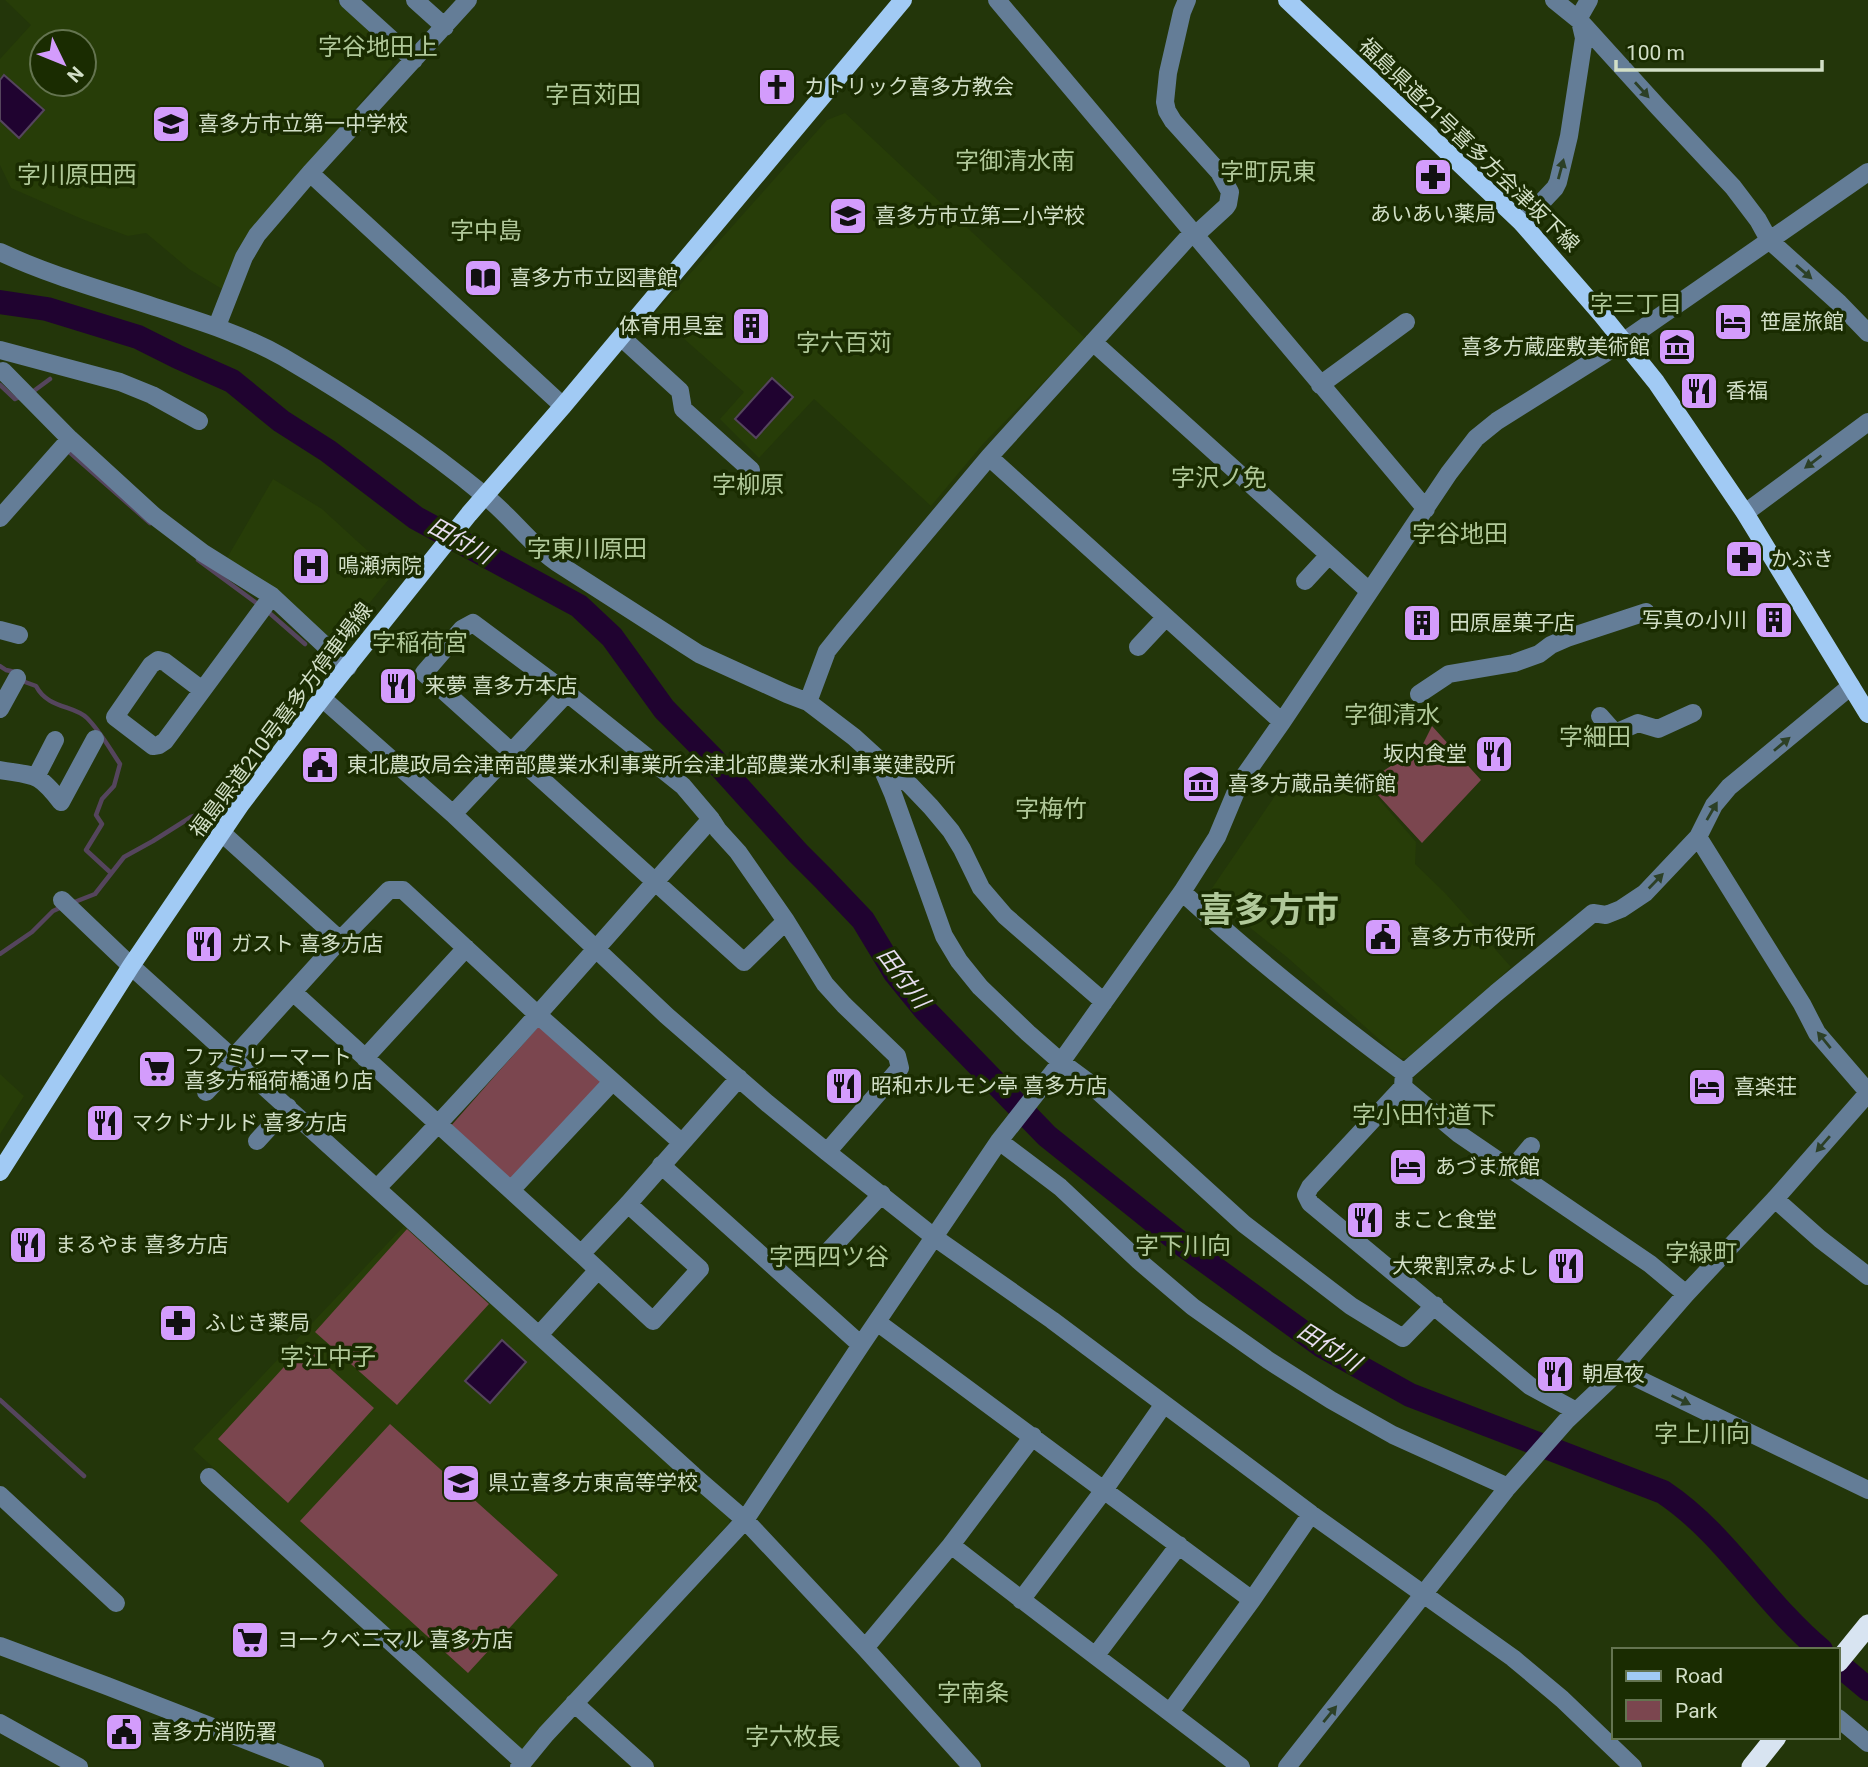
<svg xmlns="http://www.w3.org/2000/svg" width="1868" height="1767" viewBox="0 0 1868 1767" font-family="Roboto,'Noto Sans JP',sans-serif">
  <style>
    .built { fill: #273d08; fill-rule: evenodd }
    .green { fill: #7b464f }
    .water { fill: #200330; stroke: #55455d; stroke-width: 2 }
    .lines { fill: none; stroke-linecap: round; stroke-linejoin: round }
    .stream { stroke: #55455d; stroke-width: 4.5 }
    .river { stroke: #200330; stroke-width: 24 }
    .minor { stroke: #647d97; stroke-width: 18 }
    .major { stroke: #a1caf4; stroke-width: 18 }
    .highway { stroke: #d8e4f1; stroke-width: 21 }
    .oneway { fill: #2c4026 }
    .labels { text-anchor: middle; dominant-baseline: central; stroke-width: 7; stroke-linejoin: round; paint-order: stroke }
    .poi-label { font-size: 21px; fill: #d2dfc7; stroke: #1a2c01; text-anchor: start }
    .street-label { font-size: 21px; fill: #d2dfc7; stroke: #1a2c01 }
    .neighbourhood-label { font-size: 23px; fill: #b0c899; stroke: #1a2c01 }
    .water-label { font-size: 23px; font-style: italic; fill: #e8def1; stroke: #1a2c01 }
    .quarter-label { font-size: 24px; fill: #b0c899; stroke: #1a2c01 }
    .town-label { font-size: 35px; font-weight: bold; fill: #b0c899; stroke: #1a2c01 }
  </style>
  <rect width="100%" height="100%" fill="#23360a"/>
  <!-- built -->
  <path class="built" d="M5 0H335L392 52V65L239 247 222 289 189 269 146 233 128 236 82 219 11 188 0 165V59L31 25ZM42 42H84V84H42Z
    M845 113 1086 339 983 444 931 506 814 399 759 458 720 419 744 392 655 313 827 120Z
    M273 479 322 509 393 574 334 647 227 558Z
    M1353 777 1371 790 1416 842 1415 864 1445 893 1511 967 1415 1058H1400L1288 958 1208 894 1277 793 1285 798 1308 779 1326 794Z
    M0 1074 24 1096 0 1134Z
    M404 1226 729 1517V1523L521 1751 193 1449Z"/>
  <!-- green -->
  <path class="green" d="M1432 726 1481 780 1422 843 1366 782 1422 746Z
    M539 1026 601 1082 510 1183 449 1128Z
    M407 1229 489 1304 397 1405 315 1332Z
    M304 1345 374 1408 288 1503 218 1439Z
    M390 1424 558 1575 468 1673 300 1521Z"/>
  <!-- water -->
  <path class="water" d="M4 75 44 110 19 138 0 120V80Z
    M772 378 793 397 756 438 735 419Z
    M502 1340 526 1362 490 1403 465 1381Z"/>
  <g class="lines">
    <!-- stream -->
    <path class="stream" d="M0 385 15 399 22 396
      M31 393 50 379
      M67 450 150 523
      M198 560 259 605
      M266 610 305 644
      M0 666 6 670 15 672
      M22 678 25 682 36 686C48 709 74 705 87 718 100 731 110 749 120 764L114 786 102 799 96 815 102 824 86 850 111 873
      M72 903 95 894 124 857 153 841 191 817 209 811 249 752
      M0 954 32 932 53 911 64 906
      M0 1400 84 1476"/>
    <!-- river -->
    <path class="river" d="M0 302 47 309 138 337 178 357 232 381 281 421 328 451 416 518 579 606 612 637 664 709 715 761 798 853 824 879 863 920 895 973 926 1011 1047 1136 1183 1245 1322 1346 1410 1395 1663 1492C1726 1534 1763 1602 1821 1650
      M1838 1664 1868 1689"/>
    <!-- minor -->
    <path class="minor" d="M348 0 414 60
      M415 0 445 27
      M997 0 1426 509
      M1554 0 1580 21 1658 107 1733 187 1758 220 1769 240 1839 303 1868 333
      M310 173 563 406
      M1522 223 1555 188 1558 182 1569 136 1584 38 1580 21 1581 14 1589 0
      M0 252C49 275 103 290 155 307 199 321 242 334 283 357 353 398 421 443 484 495 512 517 532 547 562 566L699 654 787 694 808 702 854 737 887 767 884 773 893 794 944 936 959 961 980 987 1028 1033 1061 1062 1088 1082 1244 1224 1351 1306 1403 1338 1435 1305
      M217 326 244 257 257 235 310 173 468 0
      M621 337 680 391 683 409 751 470
      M1093 342 1369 591
      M0 350 120 382 152 395 199 421
      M3 371 70 439 153 515 203 553 272 596 348 667
      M1320 385 1406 322
      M989 457 1282 722
      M1745 513 1868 422
      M0 518 70 439
      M1305 581 1329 555
      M0 630 19 635
      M1138 647 1166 617
      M202 690 165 662 158 660 151 665 115 717 153 746 159 745 165 741 272 596
      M567 693 473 623 462 629 424 673 744 962 786 921
      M1419 694 1449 674 1514 663 1539 654 1551 645 1567 638 1646 612
      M322 698 453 814 667 1016 767 1103 827 1152 934 1237 1052 1320 1311 1514 1513 1658 1562 1699 1633 1767
      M808 702 827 651 843 631 989 457 1193 232 1202 229 1226 207 1228 204 1230 192 1219 172 1173 121 1167 111 1165 102 1168 73 1182 12 1187 0
      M0 709 17 678
      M1600 716 1615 733 1638 723 1658 729 1693 713
      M887 767 910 785 931 807 951 831 962 849 981 888 1005 916 1104 1002
      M0 770C35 776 38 772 61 802L95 739
      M36 777 55 740
      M453 814 567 693 683 786 711 819 718 830 738 852 786 921 825 984 844 1005 897 1056 900 1068 827 1152
      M222 833 340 940
      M1698 837 1802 1004 1817 1033 1868 1092
      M1182 892C1252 956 1327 1016 1404 1073
      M62 900 131 966 693 1475 745 1520 865 1648 972 1767
      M293 992 581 1254 628 1204 739 1078
      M233 1058 340 940 389 890H403L538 1015 681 1142
      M365 1058 466 948
      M1403 1087 1459 1134 1650 1264 1686 1294
      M206 1092 236 1060
      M257 1141 288 1107
      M999 1141 1060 1187 1139 1261 1193 1307 1268 1360 1331 1400 1393 1435 1508 1487
      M661 1165 861 1345
      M1511 1170 1531 1146
      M377 1188C493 1069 600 943 711 819
      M511 1190 612 1082
      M1775 1199 1820 1239 1868 1276
      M581 1254 653 1321 700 1269 628 1204
      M823 1257 882 1194
      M877 1322 1252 1600
      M539 1335 598 1270
      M1620 1370 1868 1490
      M1576 1411 1530 1386 1310 1203 1306 1195 1310 1187 1403 1087 1404 1073 1496 993 1593 913 1606 915 1621 909 1645 893 1698 837 1714 805 1729 787 1851 686
      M209 1477 522 1761
      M0 1495 116 1603
      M951 1545 1033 1436
      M1021 1600 1104 1490 1164 1404
      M0 1646 107 1686 315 1767
      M865 1648 951 1545C1047 1620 1145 1693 1241 1767
      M1096 1655 1179 1545
      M574 1703 645 1767
      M1170 1712 1252 1600 1311 1514
      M1838 1718 1868 1743
      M0 1723 79 1767
      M519 1767 546 1734 745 1520 861 1345 999 1141 1061 1062 1182 892 1217 837 1240 782 1282 722 1449 473 1476 438 1497 421 1623 342 1868 172
      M1287 1767 1508 1487 1566 1421 1620 1370 1686 1294 1775 1199 1868 1093"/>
    <!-- major -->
    <path class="major" d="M1287 0 1522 223 1602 315 1656 382 1745 513 1868 714
      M0 1172 131 966 241 804 322 698 469 514 563 406 903 0"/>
    <!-- highway -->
    <path class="highway" d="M1838 1662 1868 1625
      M1752 1767 1776 1737"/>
  </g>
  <!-- one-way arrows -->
  <defs><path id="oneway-solid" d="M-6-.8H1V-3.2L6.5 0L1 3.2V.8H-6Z" transform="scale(1.75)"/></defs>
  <g class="oneway">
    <use href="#oneway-solid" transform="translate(1642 90) rotate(48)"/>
    <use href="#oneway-solid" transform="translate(1561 169) rotate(-75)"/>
    <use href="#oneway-solid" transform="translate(1804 272) rotate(41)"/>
    <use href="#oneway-solid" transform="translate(1813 462) rotate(143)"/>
    <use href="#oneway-solid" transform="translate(1782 744) rotate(-40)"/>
    <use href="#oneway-solid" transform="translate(1712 811) rotate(-60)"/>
    <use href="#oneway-solid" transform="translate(1656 881) rotate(-46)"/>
    <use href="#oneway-solid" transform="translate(1824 1040) rotate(-129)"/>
    <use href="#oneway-solid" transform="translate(1823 1144) rotate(131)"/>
    <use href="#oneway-solid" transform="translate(1681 1400) rotate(26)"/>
    <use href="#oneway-solid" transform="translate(1330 1714) rotate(-51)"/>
  </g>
  <!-- icons -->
  <defs>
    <symbol id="church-square" viewBox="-11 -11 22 22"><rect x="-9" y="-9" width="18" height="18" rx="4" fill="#d39cfc" stroke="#1a2c01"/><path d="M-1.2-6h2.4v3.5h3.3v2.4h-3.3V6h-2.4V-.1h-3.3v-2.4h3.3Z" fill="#111"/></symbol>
    <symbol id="school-square" viewBox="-11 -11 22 22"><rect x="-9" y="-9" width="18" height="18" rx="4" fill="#d39cfc" stroke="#1a2c01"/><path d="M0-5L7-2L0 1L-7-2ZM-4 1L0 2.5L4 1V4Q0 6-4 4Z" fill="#111"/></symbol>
    <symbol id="pharmacy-square" viewBox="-11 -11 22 22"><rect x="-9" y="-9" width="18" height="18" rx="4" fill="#d39cfc" stroke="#1a2c01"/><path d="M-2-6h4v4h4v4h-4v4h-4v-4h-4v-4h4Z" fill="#111"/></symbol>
    <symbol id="library-square" viewBox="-11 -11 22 22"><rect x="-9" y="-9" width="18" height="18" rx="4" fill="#d39cfc" stroke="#1a2c01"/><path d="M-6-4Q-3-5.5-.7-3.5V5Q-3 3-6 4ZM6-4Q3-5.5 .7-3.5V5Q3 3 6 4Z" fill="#111"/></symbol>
    <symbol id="hotel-square" viewBox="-11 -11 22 22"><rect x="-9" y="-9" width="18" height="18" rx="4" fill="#d39cfc" stroke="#1a2c01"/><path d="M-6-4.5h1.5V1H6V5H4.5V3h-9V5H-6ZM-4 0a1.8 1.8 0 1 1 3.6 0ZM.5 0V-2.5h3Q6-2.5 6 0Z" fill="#111"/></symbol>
    <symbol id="building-square" viewBox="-11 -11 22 22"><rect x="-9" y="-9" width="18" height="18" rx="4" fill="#d39cfc" stroke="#1a2c01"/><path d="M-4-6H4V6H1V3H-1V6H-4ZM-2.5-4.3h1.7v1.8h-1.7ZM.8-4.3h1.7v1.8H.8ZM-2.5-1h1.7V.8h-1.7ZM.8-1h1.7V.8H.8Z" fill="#111"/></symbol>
    <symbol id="museum-square" viewBox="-11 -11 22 22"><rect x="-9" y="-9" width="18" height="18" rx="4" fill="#d39cfc" stroke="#1a2c01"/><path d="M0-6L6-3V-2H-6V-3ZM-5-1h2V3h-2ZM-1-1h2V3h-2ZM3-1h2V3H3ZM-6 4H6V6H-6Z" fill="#111"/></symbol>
    <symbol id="restaurant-square" viewBox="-11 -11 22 22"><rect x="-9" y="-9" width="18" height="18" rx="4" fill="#d39cfc" stroke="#1a2c01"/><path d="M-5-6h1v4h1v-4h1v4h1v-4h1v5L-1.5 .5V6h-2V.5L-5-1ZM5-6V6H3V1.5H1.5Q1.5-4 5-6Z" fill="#111"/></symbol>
    <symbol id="hospital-square" viewBox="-11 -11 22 22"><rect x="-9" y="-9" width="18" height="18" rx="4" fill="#d39cfc" stroke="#1a2c01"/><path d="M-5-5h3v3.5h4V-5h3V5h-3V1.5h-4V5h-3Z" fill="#111"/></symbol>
    <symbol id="civic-square" viewBox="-11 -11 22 22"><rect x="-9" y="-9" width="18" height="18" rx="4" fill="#d39cfc" stroke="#1a2c01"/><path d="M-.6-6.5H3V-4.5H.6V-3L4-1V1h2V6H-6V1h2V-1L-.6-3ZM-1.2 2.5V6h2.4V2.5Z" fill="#111"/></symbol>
    <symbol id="supermarket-square" viewBox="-11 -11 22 22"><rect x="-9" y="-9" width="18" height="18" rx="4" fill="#d39cfc" stroke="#1a2c01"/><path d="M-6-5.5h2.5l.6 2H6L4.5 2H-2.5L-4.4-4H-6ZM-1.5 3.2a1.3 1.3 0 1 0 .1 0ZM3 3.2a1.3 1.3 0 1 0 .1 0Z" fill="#111"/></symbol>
  </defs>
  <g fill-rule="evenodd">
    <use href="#church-square" x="755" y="65" width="44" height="44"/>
    <use href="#school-square" x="149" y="102" width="44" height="44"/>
    <use href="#pharmacy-square" x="1411" y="155" width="44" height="44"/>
    <use href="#school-square" x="826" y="194" width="44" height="44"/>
    <use href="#library-square" x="461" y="256" width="44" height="44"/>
    <use href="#hotel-square" x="1711" y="300" width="44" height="44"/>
    <use href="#building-square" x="729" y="304" width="44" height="44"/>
    <use href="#museum-square" x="1655" y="325" width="44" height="44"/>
    <use href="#restaurant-square" x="1677" y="369" width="44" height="44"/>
    <use href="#pharmacy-square" x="1722" y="537" width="44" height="44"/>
    <use href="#hospital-square" x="289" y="544" width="44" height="44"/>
    <use href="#building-square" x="1752" y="598" width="44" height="44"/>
    <use href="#building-square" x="1400" y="601" width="44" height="44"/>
    <use href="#restaurant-square" x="376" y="664" width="44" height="44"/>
    <use href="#restaurant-square" x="1472" y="732" width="44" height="44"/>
    <use href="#civic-square" x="298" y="743" width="44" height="44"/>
    <use href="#museum-square" x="1179" y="762" width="44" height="44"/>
    <use href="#civic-square" x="1361" y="915" width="44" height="44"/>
    <use href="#restaurant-square" x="182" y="922" width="44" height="44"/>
    <use href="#supermarket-square" x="135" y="1047" width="44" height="44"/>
    <use href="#restaurant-square" x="822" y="1064" width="44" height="44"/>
    <use href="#hotel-square" x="1685" y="1065" width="44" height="44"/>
    <use href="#restaurant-square" x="83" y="1101" width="44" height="44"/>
    <use href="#hotel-square" x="1386" y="1145" width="44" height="44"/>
    <use href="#restaurant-square" x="1343" y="1198" width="44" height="44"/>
    <use href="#restaurant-square" x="6" y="1223" width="44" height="44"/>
    <use href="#restaurant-square" x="1544" y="1244" width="44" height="44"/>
    <use href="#pharmacy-square" x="156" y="1301" width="44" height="44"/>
    <use href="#restaurant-square" x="1533" y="1352" width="44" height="44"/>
    <use href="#school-square" x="439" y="1461" width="44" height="44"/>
    <use href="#supermarket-square" x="228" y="1618" width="44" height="44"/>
    <use href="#civic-square" x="102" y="1710" width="44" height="44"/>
  </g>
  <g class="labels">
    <!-- poi labels -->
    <g class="poi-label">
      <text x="804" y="87">カトリック喜多方教会</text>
      <text x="198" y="124">喜多方市立第一中学校</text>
      <text x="1433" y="214" text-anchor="middle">あいあい薬局</text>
      <text x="875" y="216">喜多方市立第二小学校</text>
      <text x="510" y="278">喜多方市立図書館</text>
      <text x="1760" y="322">笹屋旅館</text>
      <text x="724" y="326" text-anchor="end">体育用具室</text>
      <text x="1650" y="347" text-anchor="end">喜多方蔵座敷美術館</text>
      <text x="1726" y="391">香福</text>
      <text x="1771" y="559">かぶき</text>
      <text x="338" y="566">鳴瀬病院</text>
      <text x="1747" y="620" text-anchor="end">写真の小川</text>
      <text x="1449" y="623">田原屋菓子店</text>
      <text x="425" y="686">来夢 喜多方本店</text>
      <text x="1467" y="754" text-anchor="end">坂内食堂</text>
      <text x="347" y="765">東北農政局会津南部農業水利事業所会津北部農業水利事業建設所</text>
      <text x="1228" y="784">喜多方蔵品美術館</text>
      <text x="1410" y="937">喜多方市役所</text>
      <text x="231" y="944">ガスト 喜多方店</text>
      <text x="184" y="1057">ファミリーマート<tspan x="184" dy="24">喜多方稲荷橋通り店</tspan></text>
      <text x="871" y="1086">昭和ホルモン亭 喜多方店</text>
      <text x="1734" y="1087">喜楽荘</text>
      <text x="132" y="1123">マクドナルド 喜多方店</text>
      <text x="1435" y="1167">あづま旅館</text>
      <text x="1392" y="1220">まこと食堂</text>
      <text x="55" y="1245">まるやま 喜多方店</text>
      <text x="1539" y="1266" text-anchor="end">大衆割烹みよし</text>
      <text x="205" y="1323">ふじき薬局</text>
      <text x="1582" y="1374">朝昼夜</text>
      <text x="488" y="1483">県立喜多方東高等学校</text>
      <text x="277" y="1640">ヨークベニマル 喜多方店</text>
      <text x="151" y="1732">喜多方消防署</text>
    </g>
    <!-- street labels -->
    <g class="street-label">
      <text transform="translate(1469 145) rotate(44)">福島県道21号喜多方会津坂下線</text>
      <text transform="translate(281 720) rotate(-53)">福島県道210号喜多方停車場線</text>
    </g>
    <!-- neighbourhood labels -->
    <g class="neighbourhood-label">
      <text x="1636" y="304">字三丁目</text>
    </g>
    <!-- water labels -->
    <g class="water-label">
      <text transform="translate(460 541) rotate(29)">田付川</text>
      <text transform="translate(903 978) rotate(53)">田付川</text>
      <text transform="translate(1329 1347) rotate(32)">田付川</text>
    </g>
    <!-- quarter labels -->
    <g class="quarter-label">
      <text x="378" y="47">字谷地田上</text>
      <text x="593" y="95">字百苅田</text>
      <text x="1015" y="161">字御清水南</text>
      <text x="1268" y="172">字町尻東</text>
      <text x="77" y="175">字川原田西</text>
      <text x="486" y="231">字中島</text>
      <text x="844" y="343">字六百苅</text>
      <text x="1219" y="478">字沢ノ免</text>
      <text x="748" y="485">字柳原</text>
      <text x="1460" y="534">字谷地田</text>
      <text x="587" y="549">字東川原田</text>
      <text x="420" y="643">字稲荷宮</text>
      <text x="1392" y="715">字御清水</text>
      <text x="1595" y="737">字細田</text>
      <text x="1051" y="809">字梅竹</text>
      <text x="1424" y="1115">字小田付道下</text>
      <text x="1183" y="1246">字下川向</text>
      <text x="1701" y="1253">字緑町</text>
      <text x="829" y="1257">字西四ツ谷</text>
      <text x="328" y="1357">字江中子</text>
      <text x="1702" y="1434">字上川向</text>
      <text x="973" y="1693">字南条</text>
      <text x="793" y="1737">字六枚長</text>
    </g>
    <!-- town labels -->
    <g class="town-label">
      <text x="1269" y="910">喜多方市</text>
    </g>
  </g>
  <!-- legend -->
  <rect x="1612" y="1648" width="228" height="91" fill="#1a2c01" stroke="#647450" stroke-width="2"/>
  <rect x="1626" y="1671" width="35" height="10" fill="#a1caf4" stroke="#647450" stroke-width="2"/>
  <text x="1675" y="1683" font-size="21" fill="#d2dfc7">Road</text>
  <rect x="1626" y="1700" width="35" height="21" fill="#7b464f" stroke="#647450" stroke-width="2"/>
  <text x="1675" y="1718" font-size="21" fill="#d2dfc7">Park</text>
  <!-- north arrow -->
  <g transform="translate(63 63) rotate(133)"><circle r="33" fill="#1a2c01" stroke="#647450" stroke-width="2"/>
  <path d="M0-5L12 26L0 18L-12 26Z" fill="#d39cfc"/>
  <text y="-10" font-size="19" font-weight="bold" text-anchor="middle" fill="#d2dfc7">N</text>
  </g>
  <!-- scale -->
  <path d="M1616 60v10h206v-10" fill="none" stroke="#d2dfc7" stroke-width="3.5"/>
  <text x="1626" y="60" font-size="21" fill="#d2dfc7" stroke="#1a2c01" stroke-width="5" paint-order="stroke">100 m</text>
</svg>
